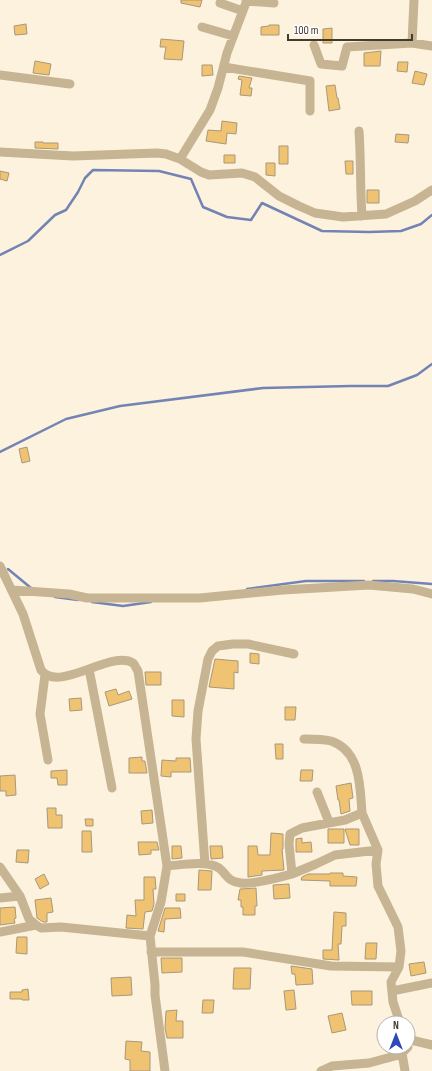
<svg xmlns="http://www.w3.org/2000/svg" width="432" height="1071" viewBox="0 0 432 1071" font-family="'Sofia Sans Condensed',sans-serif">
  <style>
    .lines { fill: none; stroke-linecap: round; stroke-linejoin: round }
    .stream { stroke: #7384b4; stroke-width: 2.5 }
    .building { fill: #efc371; stroke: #a9987a }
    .street { stroke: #c6b492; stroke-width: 9 }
  </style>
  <rect width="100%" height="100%" fill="#fcf2de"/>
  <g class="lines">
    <!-- stream -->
    <path class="stream" d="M0 255 28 241 55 215 66 210 78 192 85 178 93 170 159 171 191 179 203 207 227 217 251 220 262 203 322 231 369 232 401 231 421 224 432 215
      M0 452 66 419 120 406 263 388 351 386H388L417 375 432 364
      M8 569 31 588
      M373 581H393L432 584
      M247 589 306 581H364
      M55 597 78 600
      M92 602 123 606 151 602"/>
  </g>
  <!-- building -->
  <path class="building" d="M181 0H202L200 7 181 3Z
    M26 24 27 34 15 35 14 26Z
    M269 25H279V35H261V27L269 26Z
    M332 28V43H323V29Z
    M161 39 184 41 182 60 164 59 166 47H160Z
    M381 51 380 66H364V53Z
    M35 61 51 64 49 75 33 73Z
    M398 62H408L407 72 397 71Z
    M202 65H212L213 75 202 76Z
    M415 71 427 74 424 85 412 83Z
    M239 76 252 78 249 88H252L251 96 240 95 242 80 238 79Z
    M335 85 337 98H338L340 109 329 111 326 86Z
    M222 121 237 123 236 134 227 133 226 144 206 141 208 130 221 131Z
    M396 134 409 135 408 143 395 142Z
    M35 142H43V143H58V149L35 148Z
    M279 146H288V164H279Z
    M224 155H235V163H224Z
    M345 161H353V174H346Z
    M266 163H275V176L266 175Z
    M0 171 9 173 7 181 0 179Z
    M367 190H379V203H367Z
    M27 447 30 461 22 463 19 449Z
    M250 653 259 654V664L250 663Z
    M215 659 238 661V673L234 672V689L209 687Z
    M145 672H161V685H146Z
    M116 689 118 695 129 691 132 699 109 706 105 692Z
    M81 698 82 710 70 711 69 699Z
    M172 700H184V717L172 716Z
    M285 707H296L295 720H285Z
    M275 744H283V759H276Z
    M142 757V761H145L147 773H129V758Z
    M176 758H190L191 772H171V777L161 776 162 760 176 761Z
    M67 770V785H58L57 778H51V771Z
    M301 770H313L312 781H300Z
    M15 775 16 795 6 796V791H0V776Z
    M351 783 353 798 349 799 350 811 341 814 339 800H338L336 786Z
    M47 808H56V815H62V828H48Z
    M152 810 153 823 142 824 141 811Z
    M85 819H93V826H86Z
    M328 829H344V843H328Z
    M345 829H359V845H350Z
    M82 831H91L92 852H82Z
    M271 833 283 834V849H282L284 870 262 871V875L248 877V846H257L258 855H270Z
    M302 838V843L311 842 312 852H296V839Z
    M138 842H157L159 850H151V854L139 855Z
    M172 846H181L182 858 172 859Z
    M210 846H222L223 858 211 859Z
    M17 850H29L28 863 16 862Z
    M199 870 212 871 211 890H198Z
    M330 873H343V876L357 877 356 886H330V881L301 880 302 877 308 874H330Z
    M44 874 49 884 40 889 35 879Z
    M144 877H155L156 889H153L154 904 152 911 145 912 143 929 126 928 127 915 136 916 135 900H144Z
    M289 884 290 898 274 899 273 885Z
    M256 888 257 906H255V915H243V907H241V900H238L240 889Z
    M176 894H185V901H176Z
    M51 898 53 912 47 913V922H43L37 918 35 900Z
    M15 907 16 918 14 919 15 923 0 925V908Z
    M165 908H180L181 918 165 919 164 932 158 931Z
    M334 912 346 913V926H342L341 944H338L339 960 323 959V950H332Z
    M17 937H27V954L16 953Z
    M366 943H377L376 959H365Z
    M161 958H182V972L162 973Z
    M424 962 426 973 411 976 409 964Z
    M291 966 312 969 313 984 296 985 295 974H292Z
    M234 968H251L250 989H233Z
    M131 977 132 995 112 996 111 978Z
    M28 989 29 1000H22V999H10V992H22V990Z
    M294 990 296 1009 286 1010 284 991Z
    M351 991H372V1005H352Z
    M203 1000H214L213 1013H202Z
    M177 1010 176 1021H183V1038H167L165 1028 166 1011Z
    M342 1013 346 1030 332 1033 328 1016Z
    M126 1041 142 1042 141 1051 150 1052V1071H130V1060L125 1059Z"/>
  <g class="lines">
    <!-- street -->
    <path class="street" d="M246 1 274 3
      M220 3 243 11
      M202 27 233 36
      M412 43 414 0
      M314 45 321 64 342 66 347 47 412 43 432 46
      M224 67 310 81V111
      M0 75 70 84
      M359 131C361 159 360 187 362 216
      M0 152 73 156 157 153 166 154 180 159 201 172 209 175 242 173 255 177 279 196 299 206 315 213 343 217 386 214 415 201 432 190
      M180 159 210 110 218 88 227 53 247 0
      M0 566 23 614 41 670C59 694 111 649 133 663 135 665 136 668 138 671L167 866 161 902 150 936 155 985V995L165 1071
      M12 590 69 594 87 598H200L283 590 369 585 413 589 432 594
      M89 669 112 788
      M45 675 40 714 48 760
      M317 792 329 822
      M362 813 378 850 376 864 378 886 398 927 401 951 399 967 391 982 393 1002 400 1023
      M205 864 196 739 198 711 208 659 212 651 218 646 233 644H248L294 654
      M167 866C181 865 207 860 219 868 228 875 226 881 241 883 252 885 281 877 292 874L289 844 290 834 302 828 345 820 362 813C360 787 361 751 331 741 323 739 312 739 304 739
      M0 867 20 896
      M292 874 316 864 335 855 378 850
      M0 898 20 896 29 919 36 925 41 928 61 927 150 936
      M0 932 36 925
      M151 952H243L331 966 399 967
      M392 991 432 983
      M408 1037 411 1040 432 1045
      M402 1053 405 1071
      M321 1071 332 1066 369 1063 395 1056 402 1053 408 1047"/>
  </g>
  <!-- north arrow -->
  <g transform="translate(396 1035)"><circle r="19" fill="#ffffff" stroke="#b3b1ab"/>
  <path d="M0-3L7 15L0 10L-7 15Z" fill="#3049ba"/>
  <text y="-6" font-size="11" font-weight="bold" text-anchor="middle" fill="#423b2e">N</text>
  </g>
  <!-- scale -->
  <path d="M288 34v6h124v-6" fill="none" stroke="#423b2e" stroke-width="2"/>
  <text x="294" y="34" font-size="12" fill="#423b2e" stroke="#ffffff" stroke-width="3" paint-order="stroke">100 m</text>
</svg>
